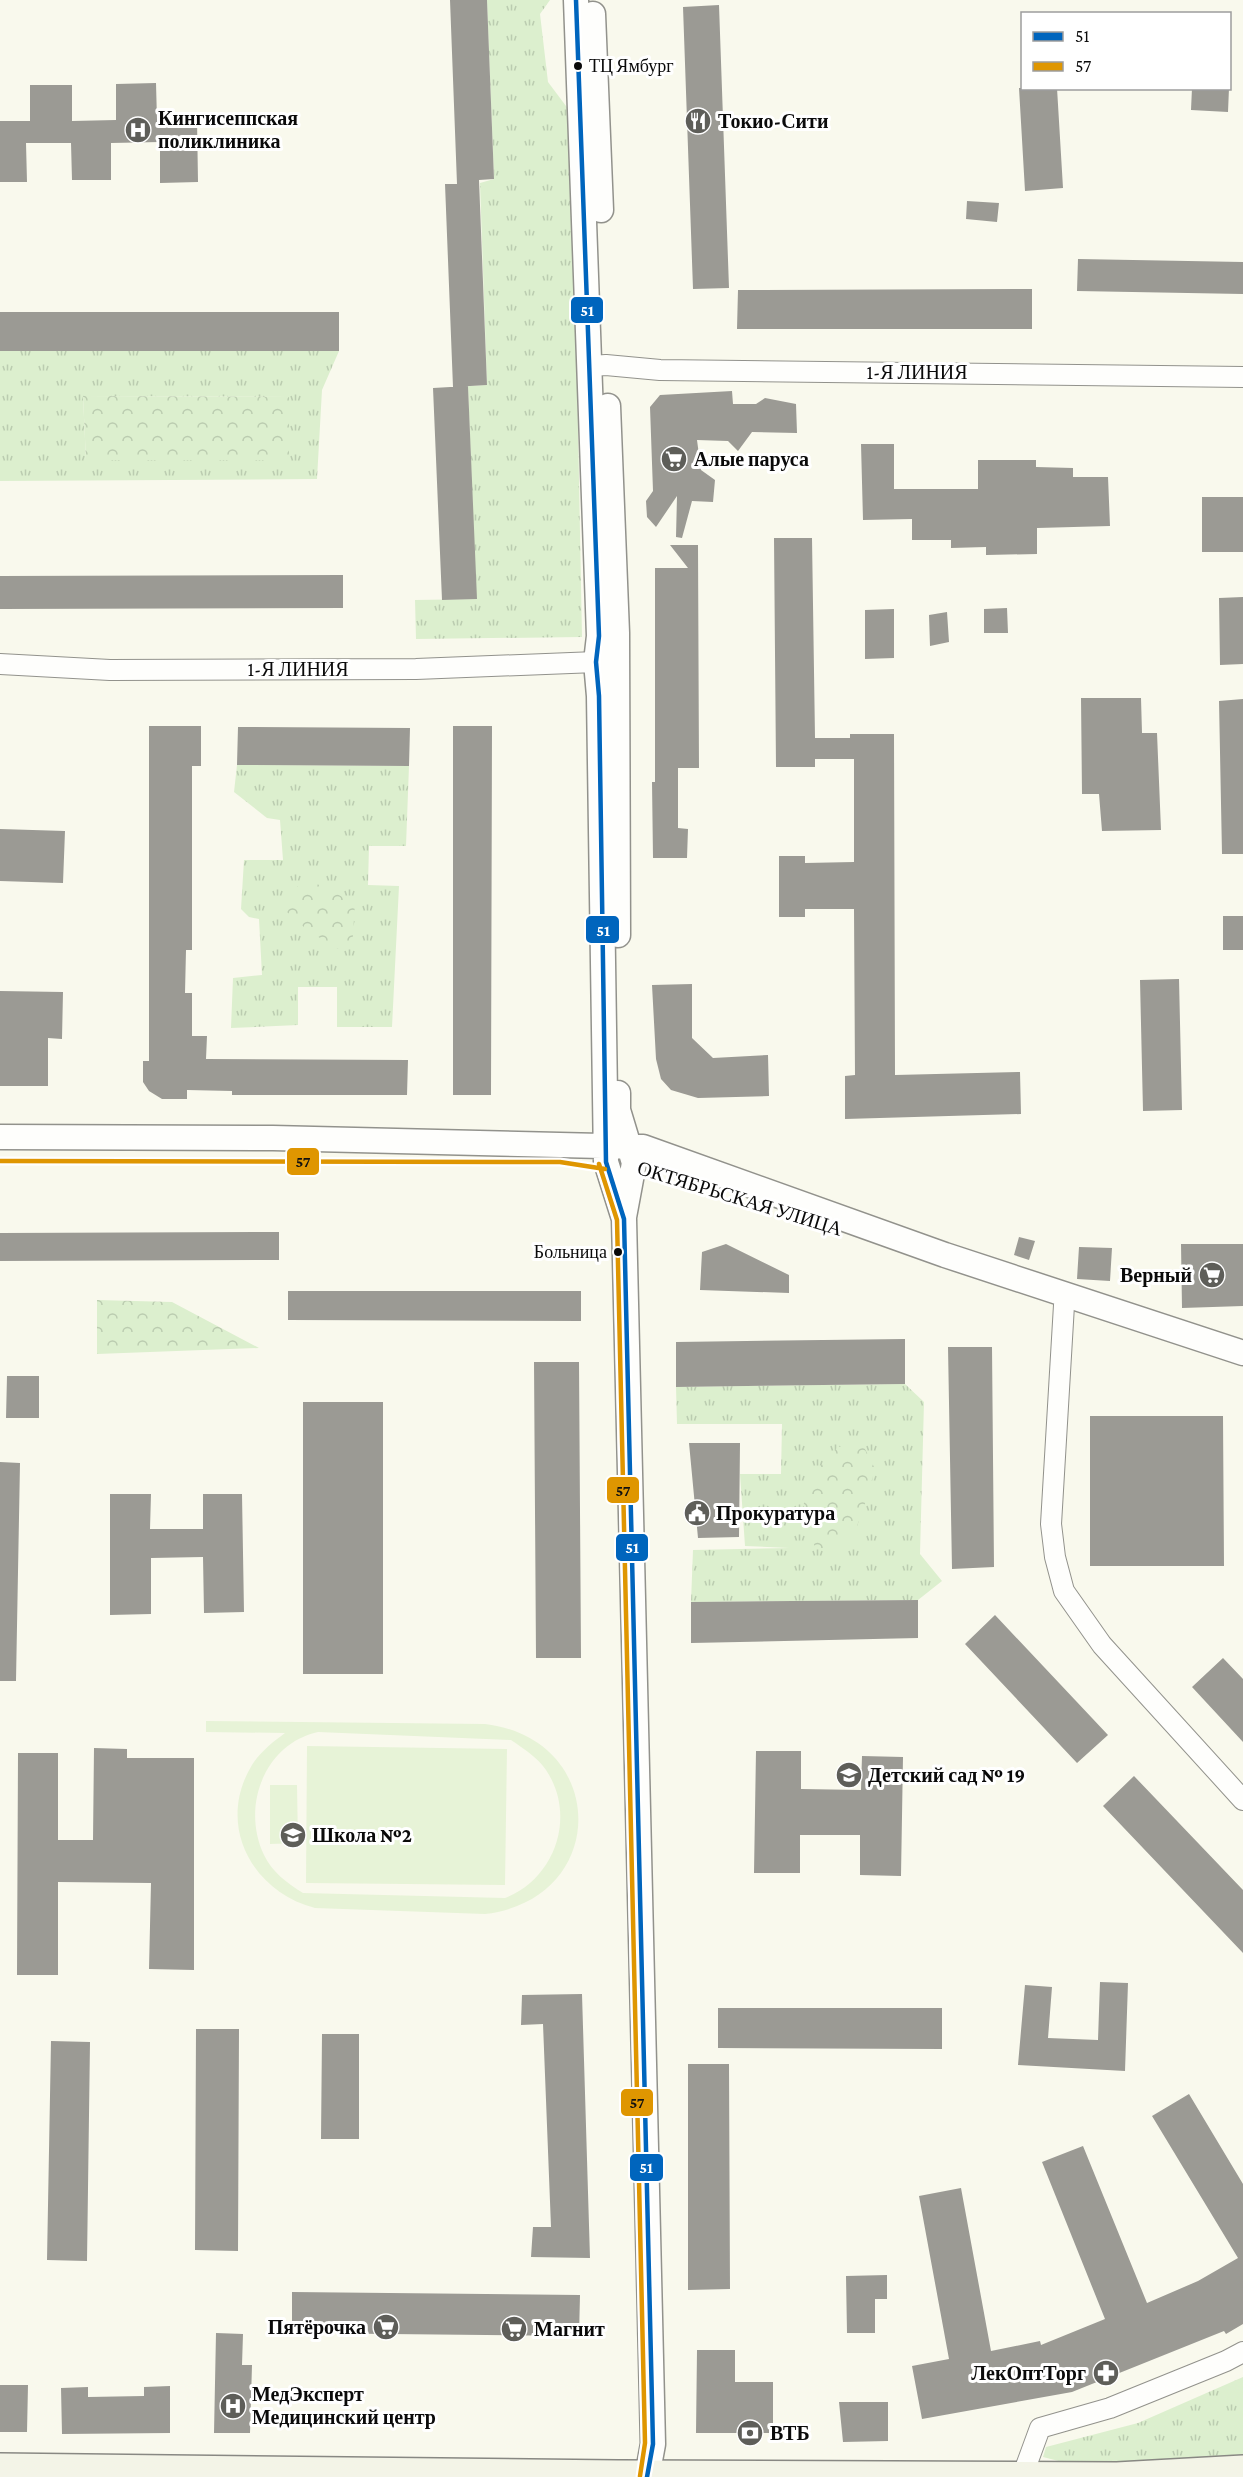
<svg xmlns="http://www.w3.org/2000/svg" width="1243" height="2477" viewBox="0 0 1243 2477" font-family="'Crimson Pro',serif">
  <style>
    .grass { fill: url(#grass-tufts); fill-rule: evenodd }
    .park { fill: url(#park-crowns) }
    .pitch { fill: #e7f3d7; fill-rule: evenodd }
    .building { fill: #9b9a94 }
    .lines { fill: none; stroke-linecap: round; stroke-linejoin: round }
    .minor-casing { stroke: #92928c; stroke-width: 22 }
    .tertiary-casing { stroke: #92928c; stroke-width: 27 }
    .secondary-casing { stroke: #888883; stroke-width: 30 }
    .minor { stroke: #fefefc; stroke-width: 20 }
    .tertiary { stroke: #fefefc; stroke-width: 24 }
    .secondary { stroke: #f3f4e7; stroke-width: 27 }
    .bus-1-casing { stroke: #fff; stroke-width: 9 }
    .bus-2-casing { stroke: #fff; stroke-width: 9 }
    .bus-1 { stroke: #0065bd; stroke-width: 4.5 }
    .bus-2 { stroke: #df9601; stroke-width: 4.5 }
    .bus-dot { fill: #0a0a0a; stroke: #fff; stroke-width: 2 }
    .labels { text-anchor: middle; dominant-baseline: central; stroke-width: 6; stroke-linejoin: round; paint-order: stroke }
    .bus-label { font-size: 18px; fill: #0a0a0a; stroke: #fff; text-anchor: start }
    .poi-label { font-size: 20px; font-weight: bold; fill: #0a0a0a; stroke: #fff; text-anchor: start }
    .street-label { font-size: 20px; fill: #0a0a0a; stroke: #fff }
    .line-badge { stroke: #fff; stroke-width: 2 }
    .badge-label { font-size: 16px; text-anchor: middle; font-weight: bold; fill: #fff }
    .pale-badge-label { font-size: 16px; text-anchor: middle; font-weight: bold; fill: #111 }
  </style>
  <defs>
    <pattern id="grass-tufts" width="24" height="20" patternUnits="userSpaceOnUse" patternTransform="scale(1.5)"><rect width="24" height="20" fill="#dcefce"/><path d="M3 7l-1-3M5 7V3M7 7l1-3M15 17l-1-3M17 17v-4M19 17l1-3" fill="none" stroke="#bbccb0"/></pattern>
    <pattern id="park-crowns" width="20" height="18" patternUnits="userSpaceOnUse" patternTransform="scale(1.5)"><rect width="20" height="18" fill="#dcefce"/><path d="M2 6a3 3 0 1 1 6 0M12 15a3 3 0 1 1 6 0" fill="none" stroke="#bbccb0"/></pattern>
  </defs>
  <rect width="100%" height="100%" fill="#f9f9ed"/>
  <!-- grass -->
  <path class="grass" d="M487 0H550L540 14 548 82 572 114 582 637 416 639 415 600 476 599 468 386 487 385 480 183 494 179Z
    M0 351H339L322 390 317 479 0 481ZM83 396 289 397V460H86Z
    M237 765 409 766 406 846H369L368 885 399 886 392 1027H337V987H298V1025L231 1028 233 978 262 975 259 919 249 917 241 909 244 860H283L280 820 267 818 234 792Z
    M905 1384 924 1402 920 1554 942 1581 918 1600 691 1602 693 1550 789 1548 745 1546 740 1474H781L782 1424H677L676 1387Z
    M1243 2377V2467L1117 2476 1043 2457 1046 2447 1138 2423Z"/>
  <!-- park -->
  <path class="park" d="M83 396 289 397V460H86Z
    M305 878 355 903 352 949H336L304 927 280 906Z
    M97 1300 172 1302 259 1348 97 1354Z
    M862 1443 875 1469 864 1507 854 1534 832 1552 815 1547 803 1515 805 1489 813 1474 838 1447Z"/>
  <!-- pitch -->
  <path class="pitch" d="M206 1721 485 1724C609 1739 610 1899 485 1914L315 1908C251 1891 216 1824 252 1765 261 1751 273 1742 285 1733L206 1732ZM318 1732 511 1740C524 1749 537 1757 546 1770 577 1816 555 1879 505 1898L303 1893C287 1883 272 1872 264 1855 241 1807 264 1744 318 1732Z
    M307 1746 507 1749 505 1885 306 1883Z
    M270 1785H297L298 1843 270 1844Z"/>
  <!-- building -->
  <path class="building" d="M450 0H487L494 179 479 180 487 385 453 387 445 184H457Z
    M719 5 729 288 693 289 683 7Z
    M156 83 157 120 197 119 198 182 160 183V142L111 143V180H72L71 143H26L27 182H0V121H30V85H72V121L116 120V84Z
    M1019 88H1057L1063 188 1025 191Z
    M1192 88H1229L1228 112 1191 110Z
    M967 201 999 203 997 222 966 219Z
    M1078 259 1243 262V294L1077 291Z
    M1032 289V329H737L738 290Z
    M0 312H339V351H0Z
    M468 386 477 599 442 600 433 388Z
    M732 391 733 404H756L765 398 796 404 797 433 752 432 738 451 728 441 697 440 701 470 715 480 713 502 692 501 682 538 676 537 677 496 656 527 647 517 646 501 653 491 650 407 660 395Z
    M861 444H894V489H978V460H1036V467L1073 468V477H1108L1110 526 1037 528V554L986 555V547L951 548V540H912V519L863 520Z
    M1202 497H1243V552H1202Z
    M774 538H812L815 738H850V734H894L895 1075 1020 1072 1021 1114 845 1119V1076L855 1075 854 909H805V917H779V856H805V863L854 862V759H815V767H776Z
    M670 545H698L699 768H678V828L688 829 687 858H653L652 782H655V568H688Z
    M343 575V608L0 609V576Z
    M1243 597V664L1220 665 1219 598Z
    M1007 608 1008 633H984V609Z
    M894 609V658L865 659V610Z
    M947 612 949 642 930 646 929 615Z
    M1081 698H1141L1142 733H1157L1161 830 1102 831 1099 794H1082Z
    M1243 699V854H1222L1219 701Z
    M149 726H201V766H192V950H186L185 993H192V1036H207L206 1059 408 1060 407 1095H232V1091L187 1090V1099H162L149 1091 143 1082V1061H149Z
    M453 726H492L491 1095H453Z
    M238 727 410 728 409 766 237 765Z
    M0 829 65 831 63 883 0 881Z
    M1223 916H1243V950H1223Z
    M1179 979 1182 1110 1143 1111 1140 980Z
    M692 984V1038L713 1058 768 1055 769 1096 698 1098 671 1090 661 1079 656 1059 652 985Z
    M0 991 63 992 62 1039 48 1038V1086H0Z
    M279 1232V1260L0 1261V1233Z
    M1019 1237 1035 1241 1029 1260 1014 1255Z
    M726 1244 789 1275V1293L700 1290 702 1252Z
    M1181 1244H1243V1306L1182 1308Z
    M1079 1247 1112 1248 1110 1281 1077 1279Z
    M288 1291H581V1321L288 1320Z
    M905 1339V1384L676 1387V1342Z
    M948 1347H992L994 1567 952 1569Z
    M534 1362H579L581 1658H536Z
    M7 1376H39V1418H6Z
    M303 1402H383V1674H303Z
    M1090 1416H1223L1224 1566H1090Z
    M689 1443H740L739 1537 698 1538Z
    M0 1462 20 1463 16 1681H0Z
    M110 1494H151L150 1529H203V1494H242L244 1612 204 1613 203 1557 151 1558V1614L110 1615Z
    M918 1600V1638L691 1643V1602Z
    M995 1615 1108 1735 1077 1763 965 1644Z
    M1223 1658 1243 1679V1742L1192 1687Z
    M94 1748 127 1749V1758H194V1970L149 1969 151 1883 58 1882V1975H17L18 1753H58V1840H93Z
    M756 1751H801V1789L861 1790 862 1756 903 1757 901 1876 860 1875V1835H800V1873H754Z
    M1134 1776 1243 1890V1953L1103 1806Z
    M1100 1982 1128 1983 1125 2071 1018 2065 1025 1985 1052 1987 1048 2038 1098 2040Z
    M582 1994 590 2258 531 2257 533 2227H551L543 2024 521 2025 522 1995Z
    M718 2008H942V2049L718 2048Z
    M196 2029H239L238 2251 195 2250Z
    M322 2034H359V2139H321Z
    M51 2041 90 2042 87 2261 47 2260Z
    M688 2064H729L730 2289 688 2290Z
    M1189 2094 1243 2184V2324L1226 2334 1224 2331 1072 2392 922 2419 912 2366 949 2359 919 2196 961 2188 991 2351 1040 2341 1041 2345 1105 2319 1042 2162 1083 2146 1147 2303 1198 2281 1238 2258 1152 2116Z
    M887 2275V2299H875V2333H847L846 2276Z
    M292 2292 580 2295 579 2336 292 2333Z
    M216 2333 243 2334 242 2365H252L250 2433H214Z
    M697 2350H735V2382H773V2433H696Z
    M0 2385H28L27 2432H0Z
    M170 2386V2433L62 2434 61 2388 88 2387V2397L144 2396V2387Z
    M839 2402H888V2441L843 2442Z"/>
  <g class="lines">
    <defs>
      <path id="minor" d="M591 366 606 365 660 370 1243 377
        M0 664 110 670 416 669 596 662
        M1064 1305 1051 1524 1055 1557 1064 1591 1102 1645 1243 1800
        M1022 2477 1040 2428 1110 2408 1226 2361 1243 2352"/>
      <path id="tertiary" d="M576 0 599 636 596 662 599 696 606 1162 624 1219 653 2444 647 2477
        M593 14 601 210
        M608 406 617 633 618 935
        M618 1093V1110L634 1163 624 1217
        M0 1137 273 1138 643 1147 945 1255 1243 1353"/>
      <path id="secondary" d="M0 2467 618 2474 1117 2476 1243 2469"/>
    </defs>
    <!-- minor casing -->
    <use href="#minor" class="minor-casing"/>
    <!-- tertiary casing -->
    <use href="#tertiary" class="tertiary-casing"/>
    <!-- secondary casing -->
    <use href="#secondary" class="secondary-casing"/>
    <!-- minor -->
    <use href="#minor" class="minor"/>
    <!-- tertiary -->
    <use href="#tertiary" class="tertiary"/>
    <!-- secondary -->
    <use href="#secondary" class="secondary"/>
    <defs>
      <path id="bus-1" d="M576 0 599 636 596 662 599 696 606 1162 624 1219 653 2444 647 2477"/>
      <path id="bus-2" d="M0 1161 560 1162 605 1169
        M599 1164 617 1220 645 2443 640 2476"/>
    </defs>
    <!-- bus-1 casing -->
    <use href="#bus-1" class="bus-1-casing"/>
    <!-- bus-2 casing -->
    <use href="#bus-2" class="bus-2-casing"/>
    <!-- bus-1 -->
    <use href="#bus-1" class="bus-1"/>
    <!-- bus-2 -->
    <use href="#bus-2" class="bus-2"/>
  </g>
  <!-- icons -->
  <defs>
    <symbol id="restaurant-disc" viewBox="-11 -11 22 22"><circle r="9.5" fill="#5e5e59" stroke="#fff"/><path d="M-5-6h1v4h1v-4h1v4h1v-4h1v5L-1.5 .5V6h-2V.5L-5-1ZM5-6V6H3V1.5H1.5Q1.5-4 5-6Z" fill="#fff"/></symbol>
    <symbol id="hospital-disc" viewBox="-11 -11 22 22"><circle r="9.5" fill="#5e5e59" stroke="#fff"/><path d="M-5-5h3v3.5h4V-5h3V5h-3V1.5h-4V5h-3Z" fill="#fff"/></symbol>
    <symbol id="supermarket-disc" viewBox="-11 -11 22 22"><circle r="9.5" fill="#5e5e59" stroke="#fff"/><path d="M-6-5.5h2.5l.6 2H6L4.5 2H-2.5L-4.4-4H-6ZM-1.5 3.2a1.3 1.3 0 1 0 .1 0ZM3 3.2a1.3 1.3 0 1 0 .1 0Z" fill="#fff"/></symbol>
    <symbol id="civic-disc" viewBox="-11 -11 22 22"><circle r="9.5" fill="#5e5e59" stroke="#fff"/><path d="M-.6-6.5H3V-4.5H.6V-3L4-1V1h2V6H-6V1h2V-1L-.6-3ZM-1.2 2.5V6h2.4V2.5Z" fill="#fff"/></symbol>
    <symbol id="school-disc" viewBox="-11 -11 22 22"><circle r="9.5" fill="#5e5e59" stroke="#fff"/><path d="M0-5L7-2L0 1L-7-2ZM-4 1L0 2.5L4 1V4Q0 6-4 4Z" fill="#fff"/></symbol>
    <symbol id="pharmacy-disc" viewBox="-11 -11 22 22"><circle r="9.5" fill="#5e5e59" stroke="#fff"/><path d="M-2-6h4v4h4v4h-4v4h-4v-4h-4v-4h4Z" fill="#fff"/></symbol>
    <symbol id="bank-disc" viewBox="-11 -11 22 22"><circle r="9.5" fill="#5e5e59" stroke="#fff"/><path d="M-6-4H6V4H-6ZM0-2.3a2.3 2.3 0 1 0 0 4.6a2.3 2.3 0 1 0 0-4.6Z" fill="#fff"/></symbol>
  </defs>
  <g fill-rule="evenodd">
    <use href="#restaurant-disc" x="683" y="106" width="30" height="30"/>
    <use href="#hospital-disc" x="123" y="115" width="30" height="30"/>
    <use href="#supermarket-disc" x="659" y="444" width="30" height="30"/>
    <use href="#supermarket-disc" x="1197" y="1260" width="30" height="30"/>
    <use href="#civic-disc" x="682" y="1498" width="30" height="30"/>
    <use href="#school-disc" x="834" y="1760" width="30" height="30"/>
    <use href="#school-disc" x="278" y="1820" width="30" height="30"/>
    <use href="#supermarket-disc" x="371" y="2312" width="30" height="30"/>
    <use href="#supermarket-disc" x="499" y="2314" width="30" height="30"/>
    <use href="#pharmacy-disc" x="1091" y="2358" width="30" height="30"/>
    <use href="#hospital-disc" x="218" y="2391" width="30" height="30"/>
    <use href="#bank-disc" x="735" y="2418" width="30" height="30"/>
  </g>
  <!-- markers -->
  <g class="bus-dot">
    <circle cx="578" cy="66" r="5"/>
    <circle cx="618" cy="1252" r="5"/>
  </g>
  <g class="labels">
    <!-- bus labels -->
    <g class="bus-label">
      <text x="589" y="66">ТЦ Ямбург</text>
      <text x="607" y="1252" text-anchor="end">Больница</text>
    </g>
    <!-- poi labels -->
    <g class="poi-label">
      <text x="158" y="118">Кингисеппская<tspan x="158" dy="23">поликлиника</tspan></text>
      <text x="718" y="121">Токио-Сити</text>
      <text x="694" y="459">Алые паруса</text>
      <text x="1192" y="1275" text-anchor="end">Верный</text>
      <text x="716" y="1513">Прокуратура</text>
      <text x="868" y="1775">Детский сад № 19</text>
      <text x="312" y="1835">Школа №2</text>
      <text x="366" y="2327" text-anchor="end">Пятёрочка</text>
      <text x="534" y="2329">Магнит</text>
      <text x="1086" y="2373" text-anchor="end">ЛекОптТорг</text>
      <text x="252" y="2394">МедЭксперт<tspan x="252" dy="23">Медицинский центр</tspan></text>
      <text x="770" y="2433">ВТБ</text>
    </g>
    <!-- street labels -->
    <g class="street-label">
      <text x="917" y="372">1-Я ЛИНИЯ</text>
      <text x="298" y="669">1-Я ЛИНИЯ</text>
      <text transform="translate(740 1198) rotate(17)">ОКТЯБРЬСКАЯ УЛИЦА</text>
    </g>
  </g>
  <g class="line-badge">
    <rect x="570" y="296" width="34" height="28" rx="6" fill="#0065bd"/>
    <rect x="585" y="915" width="35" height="29" rx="6" fill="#0065bd"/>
    <rect x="286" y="1147" width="34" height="29" rx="6" fill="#df9601"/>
    <rect x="606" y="1476" width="34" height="28" rx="6" fill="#df9601"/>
    <rect x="615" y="1533" width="34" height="29" rx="6" fill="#0065bd"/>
    <rect x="620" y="2088" width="34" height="29" rx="6" fill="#df9601"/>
    <rect x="629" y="2153" width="35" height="29" rx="6" fill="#0065bd"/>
  </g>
  <g class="badge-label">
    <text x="587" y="316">51</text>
    <text x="603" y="936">51</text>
    <text x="632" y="1553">51</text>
    <text x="646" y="2173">51</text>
  </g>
  <g class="pale-badge-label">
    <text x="303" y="1167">57</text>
    <text x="623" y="1496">57</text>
    <text x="637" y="2108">57</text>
  </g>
  <!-- legend -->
  <rect x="1021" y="12" width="210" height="78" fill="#ffffff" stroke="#9d9d9d" stroke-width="1.5"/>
  <rect x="1033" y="32" width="30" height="9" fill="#0065bd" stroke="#9d9d9d" stroke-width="1.5"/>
  <text x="1075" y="42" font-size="18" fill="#0a0a0a">51</text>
  <rect x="1033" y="62" width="30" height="9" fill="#df9601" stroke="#9d9d9d" stroke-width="1.5"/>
  <text x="1075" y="72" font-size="18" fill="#0a0a0a">57</text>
</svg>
